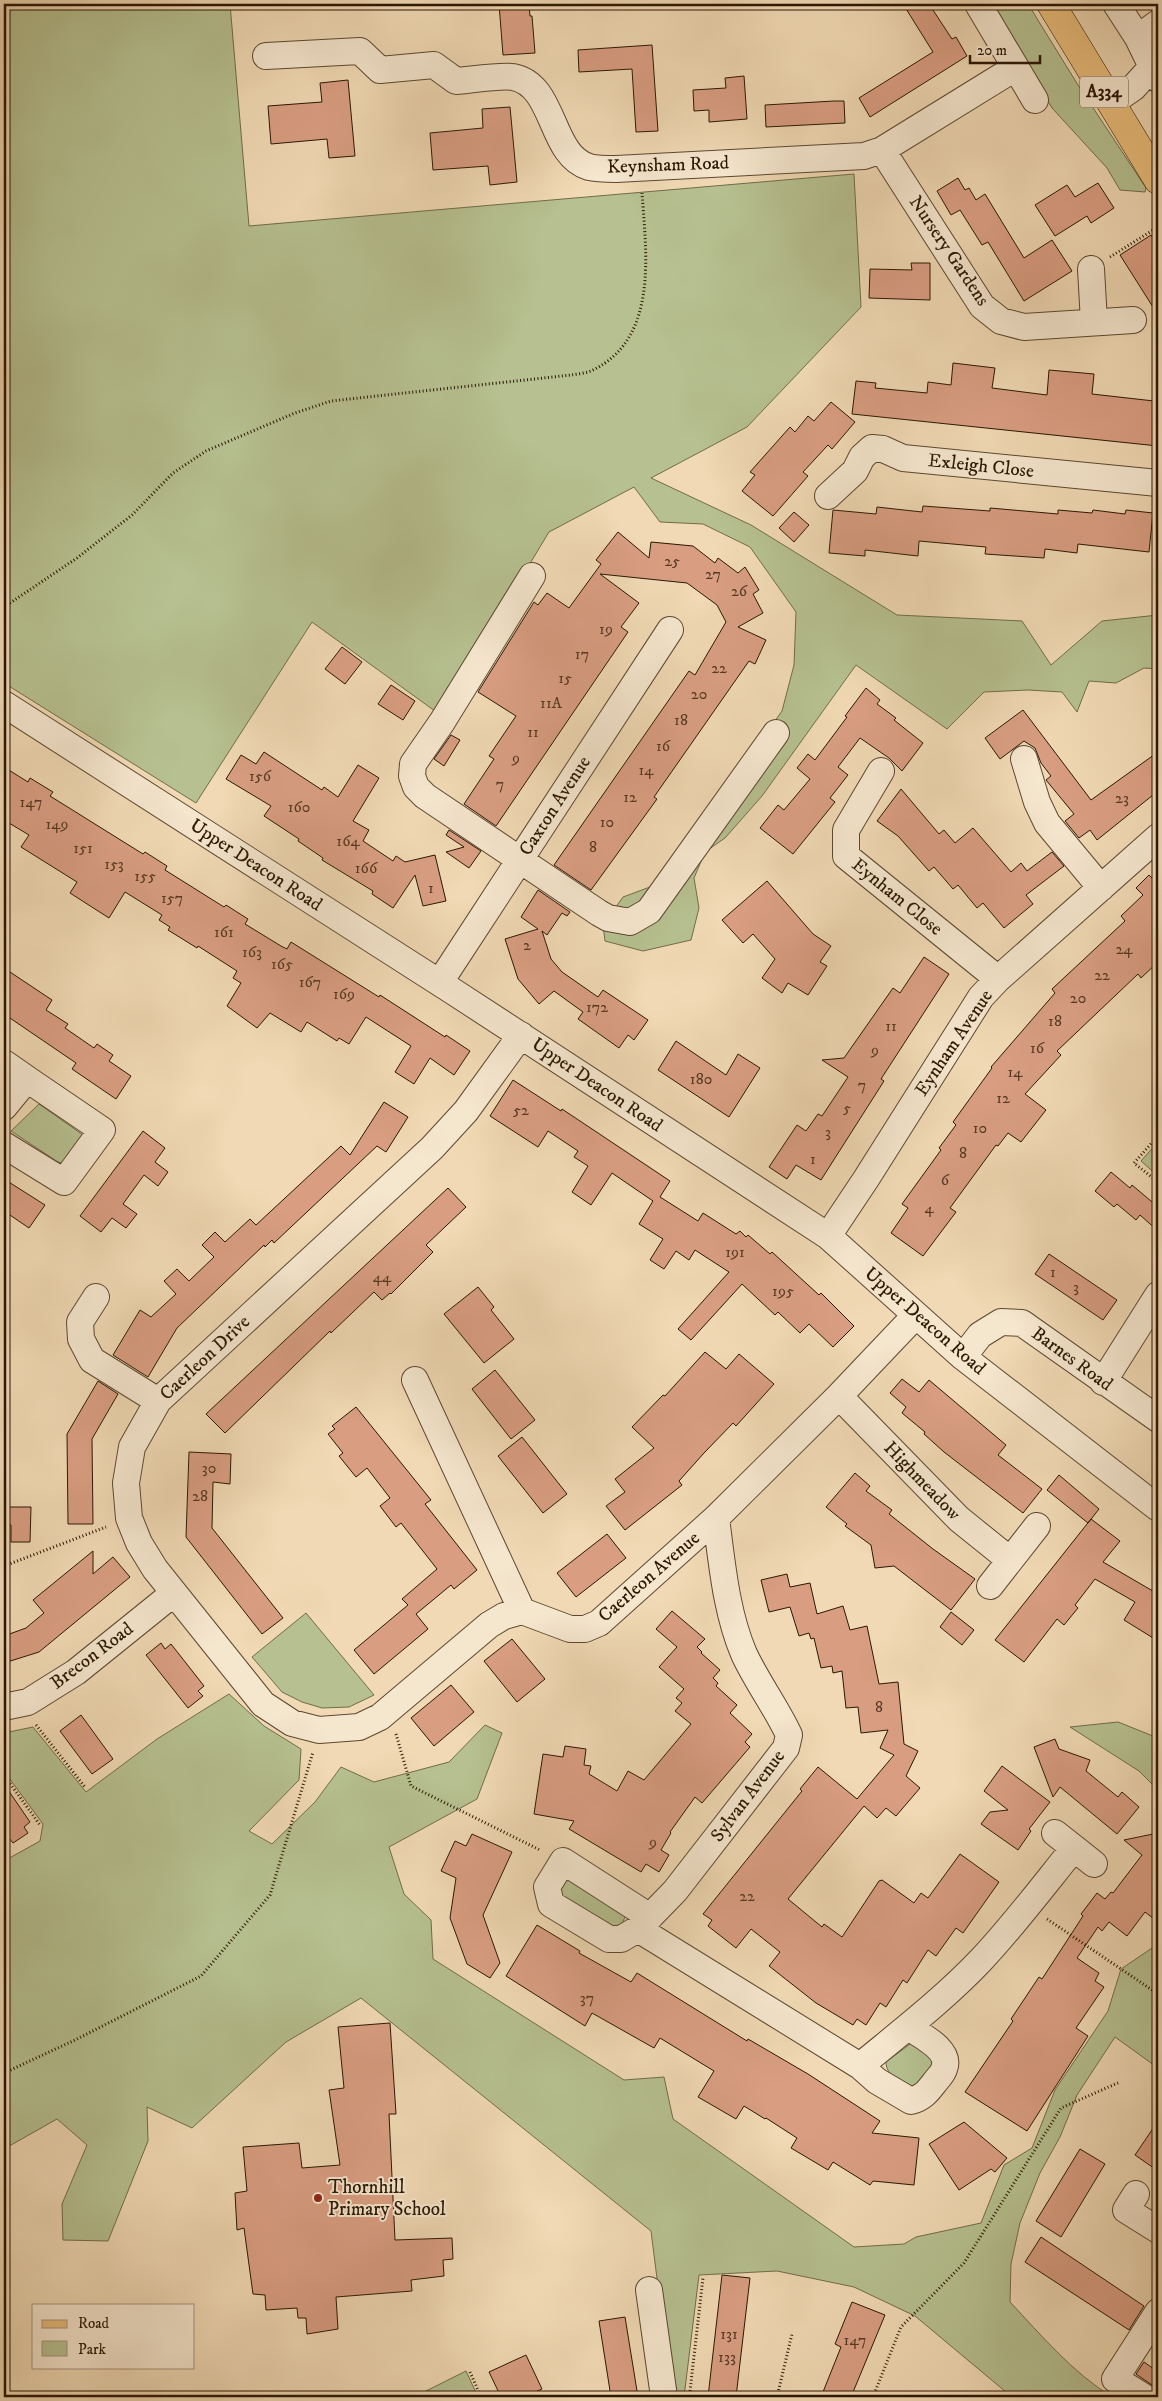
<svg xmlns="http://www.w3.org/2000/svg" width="1162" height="2401" viewBox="0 0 1162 2401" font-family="'IM FELL DW Pica',serif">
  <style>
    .green { fill: #b6c090; stroke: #706c4a }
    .building { fill: #d99e82; stroke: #2b1703 }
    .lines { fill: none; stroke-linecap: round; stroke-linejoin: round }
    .minor-casing { stroke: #5c482f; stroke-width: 28 }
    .major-casing { stroke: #2b1703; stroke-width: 29 }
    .path { stroke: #2b1703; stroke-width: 3; stroke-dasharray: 1 2.5; stroke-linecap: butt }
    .minor { stroke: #f5e6ce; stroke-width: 26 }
    .major { stroke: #e8bc7a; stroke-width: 28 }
    .poi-dot { fill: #8f2418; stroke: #f5e6ce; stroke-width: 2 }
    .labels { text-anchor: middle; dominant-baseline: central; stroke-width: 4; stroke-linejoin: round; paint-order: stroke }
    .number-label { font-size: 16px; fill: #563923 }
    .shield { fill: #f5e6ce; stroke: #685540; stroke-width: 1 }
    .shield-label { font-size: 18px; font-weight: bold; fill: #2b1703 }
    .street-label { font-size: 19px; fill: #2b1703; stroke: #f5e6ce }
    .poi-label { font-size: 19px; fill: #2b1703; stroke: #f5e6ce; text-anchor: start }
  </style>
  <rect width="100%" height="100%" fill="#f0d9b4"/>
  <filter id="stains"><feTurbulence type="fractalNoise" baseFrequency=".004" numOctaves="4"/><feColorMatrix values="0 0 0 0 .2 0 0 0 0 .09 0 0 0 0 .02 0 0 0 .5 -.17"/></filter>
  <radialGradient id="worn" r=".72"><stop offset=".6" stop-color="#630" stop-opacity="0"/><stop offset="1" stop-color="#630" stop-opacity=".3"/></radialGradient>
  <!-- green -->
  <path class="green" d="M4 4H230L249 226 854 174 861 307 747 427 651 478 751 525 897 615 1022 621 1051 665 1102 621 1158 615V669L1144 668 1116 683 1089 681 1077 712 1062 692 1028 690 984 692 947 729 856 665 762 796 725 838 705 852 694 878 699 908 691 940 643 951 605 941 603 925 623 897 658 884 782 711 794 665 796 612 750 547 703 524 660 522 634 487 549 532 439 714 312 622 196 803 4 683Z
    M989 4H1028L1078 85 1146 188 1145 192 1120 190 1107 168 1052 108Z
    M39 1104 83 1135 62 1163 58 1162 11 1131Z
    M1158 1142V1176L1141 1161Z
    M306 1613 374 1695 349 1707 322 1708 302 1702 282 1692 252 1657Z
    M229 1694 264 1726 301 1749 299 1780 249 1831 272 1844 315 1802 341 1767 374 1782 449 1762 485 1725 502 1733 477 1799 389 1847 404 1894 431 1920 433 1959 624 2080 664 2077 673 2119 854 2247 904 2244 916 2237 981 2223 1004 2165 1032 2148 1055 2090 1108 2011 1121 1969 1158 1944V2068L1115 2037 1077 2095 1060 2137 1040 2173 1020 2223 1011 2264 1010 2302C1042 2336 1072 2372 1112 2397H1012L915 2316 854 2287 777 2271 699 2275 684 2397H672L651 2231 361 1998 286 2042 192 2128 147 2107 148 2141 108 2241 63 2240 62 2204 87 2145 57 2119 4 2149V1861L40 1841 43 1824 4 1771V1733L33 1727 86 1792 157 1739Z
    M1118 1722 1158 1738V1790L1139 1771 1070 1727Z
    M566 1878 623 1910 625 1917 622 1924 614 1927 562 1898 560 1885Z
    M910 2044C922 2043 929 2054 934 2064L915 2087C902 2085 886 2076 886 2062Z
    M466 2371 478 2397H414Z"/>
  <!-- building -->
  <path class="building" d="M499 4H529L530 16H532L535 53 503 55Z
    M903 4H929L952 39 956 37 967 56 870 117 859 98 933 52Z
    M652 45 658 131 636 132 632 69 579 72 578 50Z
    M744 76 747 119 709 122V110L694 111 693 90 726 88 725 78Z
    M348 80 355 156 329 158 327 139 271 144 268 106 322 102 320 83Z
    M834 101H844L845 123 766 127 765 105Z
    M510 107 517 182 490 185 488 166 433 170 430 133 483 128 482 109Z
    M958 178 965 190 969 188 976 200 985 194 1024 258 1052 240 1072 271 1024 301 988 242 982 245 960 210 951 215 937 191Z
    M1098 183 1114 208 1091 223 1087 216 1055 236 1035 205 1067 185 1075 197Z
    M1151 235 1158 246V315L1120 255Z
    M911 263H930V300L869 298 870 269 912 270Z
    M953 363 995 368 992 388 1047 395 1049 370 1094 374 1092 394 1154 401 1153 405 1158 406V446L852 414 856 381 876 383 875 388 927 393 928 382 951 385Z
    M831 402 855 422 832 449 828 445 803 472 808 476 773 516 742 491 755 475 750 472 790 427 795 432 808 416 814 421Z
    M923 506 990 511V508L1058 514V510L1092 513 1093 510 1125 514 1126 510 1153 513 1149 552 1078 544 1077 553 1045 549 1044 558 985 554 986 547 919 541 918 556 865 550V556L829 553 833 510 876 514 877 507 922 512Z
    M794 512 809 525 794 542 779 528Z
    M618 532 649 558 651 542 693 546 715 563 718 558 738 573 745 567 759 590 753 594 763 613 738 627 766 640 755 664 749 661 654 797 657 799 591 890 554 865 689 671 695 675 726 622 717 605 687 583 600 574 639 603 621 627 628 632 496 826 464 804 494 759 489 756 516 716 478 692 534 602 538 605 547 593 569 608 601 564 596 560Z
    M342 647 362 662 345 684 325 669Z
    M391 685 415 701 403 720 378 704Z
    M866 688 880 700 877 704 896 718 894 720 923 743 902 771 889 758 860 738 838 767 848 775 830 798 835 802 793 854 760 828 778 805 784 810 810 779 797 768 808 754 815 760 847 717 845 716Z
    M1023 710 1091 800 1158 752V791L1097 840 1090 830 1079 838 1065 821 1074 814 1046 780 1051 776 1041 763 1035 748 1024 741 1000 759 985 738Z
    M451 735 460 740 444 766 434 759Z
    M264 752 322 790 324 787 338 797 358 765 379 778 353 821 369 830 363 841 393 861 396 856 405 862 435 855 446 901 423 906 415 875 393 908 372 894 373 891 322 860 323 858 298 841 299 839 264 816 271 806 226 779 241 755 256 764Z
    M4 767 28 782 30 778 53 792 50 796 143 854 145 852 167 866 165 870 224 907 226 905 248 919 245 924 281 946 287 949 291 942 379 997 380 995 445 1037 446 1035 470 1051 454 1075 430 1058 414 1084 395 1072 411 1046 366 1017 349 1044 339 1038 337 1041 307 1022 301 1032 270 1013 257 1028 227 1006 241 983 233 978 237 971 198 946 197 948 168 930 170 927 159 920 162 915 125 892 109 918 70 893 77 882 21 847 29 835 4 820Z
    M901 789 939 834 944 830 955 843 973 828 1011 872 1021 863 1027 871 1052 852 1064 866 1026 895 1033 904 1004 928 983 903 977 908 958 885 953 889 934 867 929 871 898 836 877 821Z
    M449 830 481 851 469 868 446 852 464 847 446 835Z
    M1149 875 1157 883 1158 881V962L1141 978 1138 974 1057 1051 1061 1055 1025 1094 1046 1110 1021 1142 1008 1133 998 1146 996 1145 950 1208 956 1212 923 1256 891 1233 908 1208 902 1204 941 1150 939 1148 956 1125 953 1122 992 1068 991 1067 1055 993 1052 989 1125 921 1121 916 1143 895 1136 888Z
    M767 881 813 934 831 946 820 962 827 966 808 995 788 983 782 993 762 978 775 959 753 934 743 943 722 920Z
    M538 890 570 912 567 916 562 913 547 935 542 931 551 959 562 972 598 997 603 990 648 1020 634 1040 628 1035 619 1048 578 1019 583 1012 554 991 539 1004 518 979 505 939 538 929 521 917Z
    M924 957 949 974 881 1079 884 1081 821 1180 796 1165 787 1179 769 1167 797 1125 806 1131 818 1114 822 1116 848 1077 822 1060 844 1058 893 988 900 993Z
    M4 968 52 1000 46 1010 68 1024 65 1028 94 1048 97 1044 113 1055 109 1061 131 1076 116 1099 72 1069 76 1063 4 1014Z
    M676 1041 726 1075 738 1054 760 1068 729 1117 658 1070Z
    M513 1080 561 1111 562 1109 670 1181 660 1197 698 1221 703 1213 736 1234 740 1231 746 1237 748 1235 770 1254 772 1252 819 1295 821 1293 854 1326 833 1347 809 1324 800 1333 778 1312 775 1315 742 1284 691 1340 678 1329 729 1272 695 1250 689 1260 676 1251 664 1269 650 1260 663 1239 639 1224 653 1201 612 1173 591 1205 572 1192 588 1166 574 1157 578 1151 548 1131 538 1147 490 1116Z
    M384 1102 408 1117 386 1152 377 1146 274 1243 272 1240 265 1247 264 1245 177 1328 148 1377 113 1355 140 1310 151 1317 176 1294 164 1281 177 1269 189 1281 214 1257 202 1245 215 1232 225 1242 250 1219 256 1225 341 1146 350 1155Z
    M143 1131 165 1148 155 1162 168 1172 158 1186 144 1175 123 1204 137 1214 126 1228 112 1218 101 1232 80 1216Z
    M1111 1172 1130 1188 1132 1185 1158 1207V1231L1140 1215 1136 1220 1117 1204 1114 1207 1095 1191Z
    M4 1179 45 1205 29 1228 4 1211Z
    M448 1188 466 1207 426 1245 433 1252 391 1294 390 1293 382 1300 374 1292 331 1333 330 1331 225 1433 206 1414Z
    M1049 1254 1117 1300 1103 1320 1035 1274Z
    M478 1287 494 1307 491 1310 514 1339 484 1363 444 1314Z
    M705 1352 726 1369 739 1354 774 1384 736 1426 733 1423 704 1453 679 1481 682 1485 625 1530 606 1506 625 1492 615 1479 654 1448 632 1427 663 1395 665 1396Z
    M495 1370 535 1420 511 1439 472 1389Z
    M902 1379 919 1392 929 1380 1006 1445 998 1455 1042 1489 1023 1513 944 1452 924 1434 925 1432 902 1413 906 1407 890 1393Z
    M98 1381 118 1394 92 1439 93 1524H68L67 1434Z
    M356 1407 431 1500 425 1504 477 1570 454 1589 451 1585 416 1614 428 1629 374 1674 354 1650 408 1605 402 1599 437 1569 401 1523 396 1527 380 1506 390 1498 367 1468 356 1477 339 1456 343 1453 328 1434 335 1429 332 1426Z
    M522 1437 567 1494 543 1513 498 1456Z
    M189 1452 231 1454 230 1484 213 1482 212 1528 283 1618 262 1634 186 1537Z
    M855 1473 870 1486 866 1491 892 1510 889 1514 933 1549 975 1579 951 1610 894 1566 875 1568 871 1545 845 1526 847 1524 826 1507Z
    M1059 1475 1099 1509 1088 1523 1047 1490Z
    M4 1507H31L30 1542H11V1525H4Z
    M1091 1519 1120 1541 1103 1562 1158 1594V1641L1124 1620 1135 1602 1095 1579 1075 1605 1078 1608 1064 1625 1057 1619 1024 1662 995 1640Z
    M607 1534 626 1558 576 1597 557 1573Z
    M93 1551V1574L113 1557 130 1577 39 1652 4 1663V1636L26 1628 44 1613 33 1600Z
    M787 1574 790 1587 810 1583 817 1614 843 1606 850 1630 867 1626 879 1684 898 1682 904 1744 918 1751 906 1776 920 1788 896 1816 886 1808 877 1818 864 1806 788 1899 822 1927 824 1924 842 1937 879 1881 882 1880 914 1903 921 1893 928 1898 960 1854 999 1882 963 1933 956 1928 936 1956 928 1950 907 1983 903 1980 886 2007 880 2003 866 2025 857 2019 853 2025 816 2003 769 1966 780 1952 751 1929 736 1948 708 1926 712 1920 703 1914 802 1791 800 1789 818 1767 857 1799 894 1755 880 1748 888 1730 861 1733 858 1707 846 1708 842 1671 833 1673 832 1666 821 1668 814 1638 811 1639 809 1633 799 1636 790 1607 769 1612 761 1580Z
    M672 1611 705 1639 697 1647 702 1652 701 1653 720 1670 713 1678 718 1683 716 1686 737 1705 730 1713 752 1734 745 1742 750 1747 702 1803 695 1797 670 1832 671 1833 661 1850 669 1855 659 1872 646 1864 641 1872 569 1829 574 1821 534 1814 543 1754 563 1757 565 1746 586 1749 584 1765 591 1766 589 1774 617 1791 628 1771 644 1780 691 1724 675 1711 682 1703 676 1698 684 1689 659 1667 677 1647 656 1629Z
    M951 1612 974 1630 962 1645 940 1627Z
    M512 1639 545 1679 517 1702 484 1661Z
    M161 1643 165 1649 171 1644 204 1686 198 1691 203 1696 188 1708 146 1655Z
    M451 1685 474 1712 434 1746 411 1718Z
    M81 1715 113 1759 92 1774 60 1731Z
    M1055 1739 1059 1749 1090 1760 1086 1771 1118 1797 1122 1792 1139 1807 1117 1834 1060 1787 1053 1797 1034 1747Z
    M1002 1766 1050 1802 1029 1829 1031 1831 1018 1850 981 1824 990 1812 1008 1810 984 1791Z
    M4 1784 30 1822 24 1827 28 1833 13 1843 8 1837 4 1841Z
    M1158 1833V1922L1145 1912 1127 1936 1109 1922 1102 1931 1098 1927 1077 1958 1099 1973 1095 1981 1104 1987 1076 2028 1088 2036 1027 2131 965 2092 1013 2021 1011 2019 1039 1977 1042 1979 1083 1916 1081 1914 1097 1893 1105 1899 1111 1892 1113 1893 1142 1855 1124 1840Z
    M472 1834 512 1852 483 1915 500 1963 490 1978 467 1964 450 1918 456 1878 441 1871 455 1841 466 1846Z
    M537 1925 580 1951 579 1953 631 1982 637 1973 747 2041 748 2039 808 2074 880 2121 872 2133 919 2138 914 2185 873 2181 870 2185 833 2162 828 2170 791 2148 797 2138 766 2118 765 2119 744 2106 736 2119 698 2097 714 2071 660 2038 654 2048 592 2013 585 2026 506 1976Z
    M390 2023 396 2114H389L395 2240 452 2238 453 2259 443 2260 444 2276 411 2280 412 2291 336 2297 338 2329 307 2334 306 2318H298L297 2308 266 2310 265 2295 253 2294 244 2228 237 2230 235 2193 247 2191 243 2147 299 2143 302 2168 340 2165 329 2090 344 2088 338 2027Z
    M1158 2121V2171L1135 2155Z
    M964 2122 1007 2158 995 2172 991 2169 959 2190 929 2144Z
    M1080 2149 1105 2164 1061 2237 1036 2221Z
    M1041 2237 1144 2306 1129 2330 1025 2262Z
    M722 2275 750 2278 736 2397H708Z
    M852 2302 885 2315 851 2397H821L841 2347 835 2344Z
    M625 2317 638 2397H611L599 2321Z
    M526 2355 542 2389 524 2397H501L489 2372Z
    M1144 2362 1158 2372V2393L1152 2385 1136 2374Z"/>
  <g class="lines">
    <defs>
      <path id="minor" d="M978 4 1035 100
        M1116 4 1138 38 1158 79
        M1138 38 1158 23
        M266 56 360 51 380 70 434 65 456 81C470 80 500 75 513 77 556 85 549 155 589 167 597 169 607 169 616 169L864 156 882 150 1015 68
        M1111 103 1133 88 1152 67
        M882 150 982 306 1001 321 1024 327 1133 320
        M1091 269 1094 322
        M828 496 855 471 862 457 872 448 883 449 903 458 1158 483
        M532 576 442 722 413 764 412 776 416 787 425 796 599 913 608 918 630 922 649 911 776 733
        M4 704 454 992 828 1236 963 1357 1158 1508
        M1024 759 1037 802 1047 823 1101 888
        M881 771 846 830V856L998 979
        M440 982 670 630
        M521 1035 466 1111 432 1148 158 1401 132 1447 126 1483 129 1518 139 1543 155 1569 263 1704 292 1723 319 1730 359 1727 380 1717 489 1625 504 1616 522 1611
        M4 1063 27 1079 4 1107
        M4 1145 64 1182 102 1130 27 1079
        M828 1236 866 1179 981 997 998 979 1158 837
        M96 1297 80 1322 81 1339 92 1360 158 1401
        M963 1357 980 1335 1001 1322 1022 1323 1158 1419
        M415 1380 522 1611 570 1629H585L599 1623 716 1518 839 1396 915 1316
        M1103 1382 1158 1295
        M839 1396 959 1519 1010 1560
        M716 1518C722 1563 726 1612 744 1654 757 1682 776 1707 789 1735L786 1748 675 1891 638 1929 860 2066C901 2032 944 1999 981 1960 1014 1925 1044 1885 1074 1848L1055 1833
        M990 1586 1037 1526
        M4 1707 28 1702 76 1672 174 1593
        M1074 1848 1094 1864
        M638 1929 621 1939H609L551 1904 547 1887 563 1861 650 1917
        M860 2066 877 2081 911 2101C923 2098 928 2091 935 2082 938 2078 943 2073 944 2069 952 2050 920 2035 908 2027
        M1136 2194 1126 2210 1158 2230
        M649 2290 664 2397
        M1144 2397 1115 2379 1158 2312"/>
      <path id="major" d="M1051 4 1158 180"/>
    </defs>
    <!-- minor casing -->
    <use href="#minor" class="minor-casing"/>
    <!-- major casing -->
    <use href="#major" class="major-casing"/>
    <!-- path -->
    <path class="path" d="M4 204V216
      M1110 257 1158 227
      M4 607 77 558 132 515 173 473 206 451 295 413 331 401 571 375C578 374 587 373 593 370 659 338 646 252 642 193
      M1158 1136 1134 1163 1158 1182
      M4 1566 106 1527
      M36 1725 85 1787
      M396 1734 411 1786 540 1850
      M4 1775 40 1825
      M1047 1919 1158 1994
      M4 2073 75 2040 201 1976 270 1895 313 1752
      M470 2372 481 2397
      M690 2391 703 2278
      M777 2397 792 2334
      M873 2397 901 2327 964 2263 1061 2108 1120 2082"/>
    <!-- minor -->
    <use href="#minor" class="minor"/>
    <!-- major -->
    <use href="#major" class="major"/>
  </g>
  <!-- markers -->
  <circle class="poi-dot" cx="318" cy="2198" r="5"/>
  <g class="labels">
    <!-- number labels -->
    <g class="number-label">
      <text x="672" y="561">25</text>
      <text x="713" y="574">27</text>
      <text x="739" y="591">26</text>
      <text x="606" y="629">19</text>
      <text x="582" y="654">17</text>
      <text x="719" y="668">22</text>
      <text x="565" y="678">15</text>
      <text x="699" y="694">20</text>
      <text x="551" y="703">11A</text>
      <text x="681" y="720">18</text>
      <text x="533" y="732">11</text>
      <text x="663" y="746">16</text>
      <text x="516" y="758">9</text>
      <text x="646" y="770">14</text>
      <text x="260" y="776">156</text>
      <text x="500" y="784">7</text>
      <text x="630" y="797">12</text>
      <text x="1122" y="798">23</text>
      <text x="31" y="802">147</text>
      <text x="299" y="807">160</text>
      <text x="607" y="822">10</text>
      <text x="57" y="824">149</text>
      <text x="348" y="841">164</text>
      <text x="593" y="847">8</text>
      <text x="83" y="848">151</text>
      <text x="114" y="864">153</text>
      <text x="366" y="868">166</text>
      <text x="145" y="876">155</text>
      <text x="431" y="888">1</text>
      <text x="172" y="898">157</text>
      <text x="224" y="932">161</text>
      <text x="527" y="945">2</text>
      <text x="1124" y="949">24</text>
      <text x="252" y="952">163</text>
      <text x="282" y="964">165</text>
      <text x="1102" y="975">22</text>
      <text x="310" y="982">167</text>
      <text x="344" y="994">169</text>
      <text x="1078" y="998">20</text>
      <text x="597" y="1007">172</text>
      <text x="1055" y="1021">18</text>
      <text x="891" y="1026">11</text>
      <text x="1037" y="1048">16</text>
      <text x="875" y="1050">9</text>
      <text x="1015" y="1072">14</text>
      <text x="701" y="1079">180</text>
      <text x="862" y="1085">7</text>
      <text x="1003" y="1098">12</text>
      <text x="847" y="1108">5</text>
      <text x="521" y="1110">52</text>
      <text x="980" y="1128">10</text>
      <text x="828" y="1132">3</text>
      <text x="963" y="1153">8</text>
      <text x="813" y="1159">1</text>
      <text x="945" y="1180">6</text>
      <text x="929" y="1208">4</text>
      <text x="735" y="1252">191</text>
      <text x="1053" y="1272">1</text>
      <text x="382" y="1277">44</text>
      <text x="1076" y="1287">3</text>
      <text x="783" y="1291">195</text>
      <text x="209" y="1468">30</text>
      <text x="200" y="1496">28</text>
      <text x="879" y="1707">8</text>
      <text x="653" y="1842">9</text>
      <text x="747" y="1896">22</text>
      <text x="587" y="1998">37</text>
      <text x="729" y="2334">131</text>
      <text x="855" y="2340">147</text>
      <text x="727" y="2357">133</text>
    </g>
    <!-- shield labels -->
    <rect class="shield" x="1080" y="76.5" width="48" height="31" rx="4"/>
    <g class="shield-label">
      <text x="1104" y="92">A334</text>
    </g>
    <!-- street labels -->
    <g class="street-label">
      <text transform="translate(668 165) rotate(-2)">Keynsham Road</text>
      <text transform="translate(949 251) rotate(56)">Nursery Gardens</text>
      <text transform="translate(981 466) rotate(6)">Exleigh Close</text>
      <text transform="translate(555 806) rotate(-57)">Caxton Avenue</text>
      <text transform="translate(256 865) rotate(33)">Upper Deacon Road</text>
      <text transform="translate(897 897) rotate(39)">Eynham Close</text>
      <text transform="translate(954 1043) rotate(-56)">Eynham Avenue</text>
      <text transform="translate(597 1085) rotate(34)">Upper Deacon Road</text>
      <text transform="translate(925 1321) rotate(41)">Upper Deacon Road</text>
      <text transform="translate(205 1358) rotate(-43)">Caerleon Drive</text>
      <text transform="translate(1072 1359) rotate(36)">Barnes Road</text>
      <text transform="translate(922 1481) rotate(46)">Highmeadow</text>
      <text transform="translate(649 1577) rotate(-41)">Caerleon Avenue</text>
      <text transform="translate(92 1656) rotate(-37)">Brecon Road</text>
      <text transform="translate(748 1796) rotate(-53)">Sylvan Avenue</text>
    </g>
    <!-- poi labels -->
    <g class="poi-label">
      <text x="328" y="2187">Thornhill<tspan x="328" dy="22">Primary School</tspan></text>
    </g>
  </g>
  <!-- margin -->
  <rect width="1162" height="2401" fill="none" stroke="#f0d9b4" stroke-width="20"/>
  <rect x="5" y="5" width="1152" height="2391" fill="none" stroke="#2b1703" stroke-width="2.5"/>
  <rect x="10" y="10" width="1142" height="2381" fill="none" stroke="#2b1703"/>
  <!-- legend -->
  <rect x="32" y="2304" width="162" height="65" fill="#f5e6ce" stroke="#a4937d"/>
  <rect x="42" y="2320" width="25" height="8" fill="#e8bc7a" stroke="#a4937d"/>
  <text x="78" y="2328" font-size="15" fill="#2b1703">Road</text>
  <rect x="42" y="2341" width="25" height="15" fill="#b6c090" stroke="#a4937d"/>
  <text x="78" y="2354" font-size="15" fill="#2b1703">Park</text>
  <!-- scale -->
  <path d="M970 55v8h70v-8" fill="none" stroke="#2b1703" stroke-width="2.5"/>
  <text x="977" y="55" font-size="15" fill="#2b1703" stroke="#f5e6ce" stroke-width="4" paint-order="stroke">20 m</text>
  <rect width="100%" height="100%" filter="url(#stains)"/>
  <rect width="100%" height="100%" fill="url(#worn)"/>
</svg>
